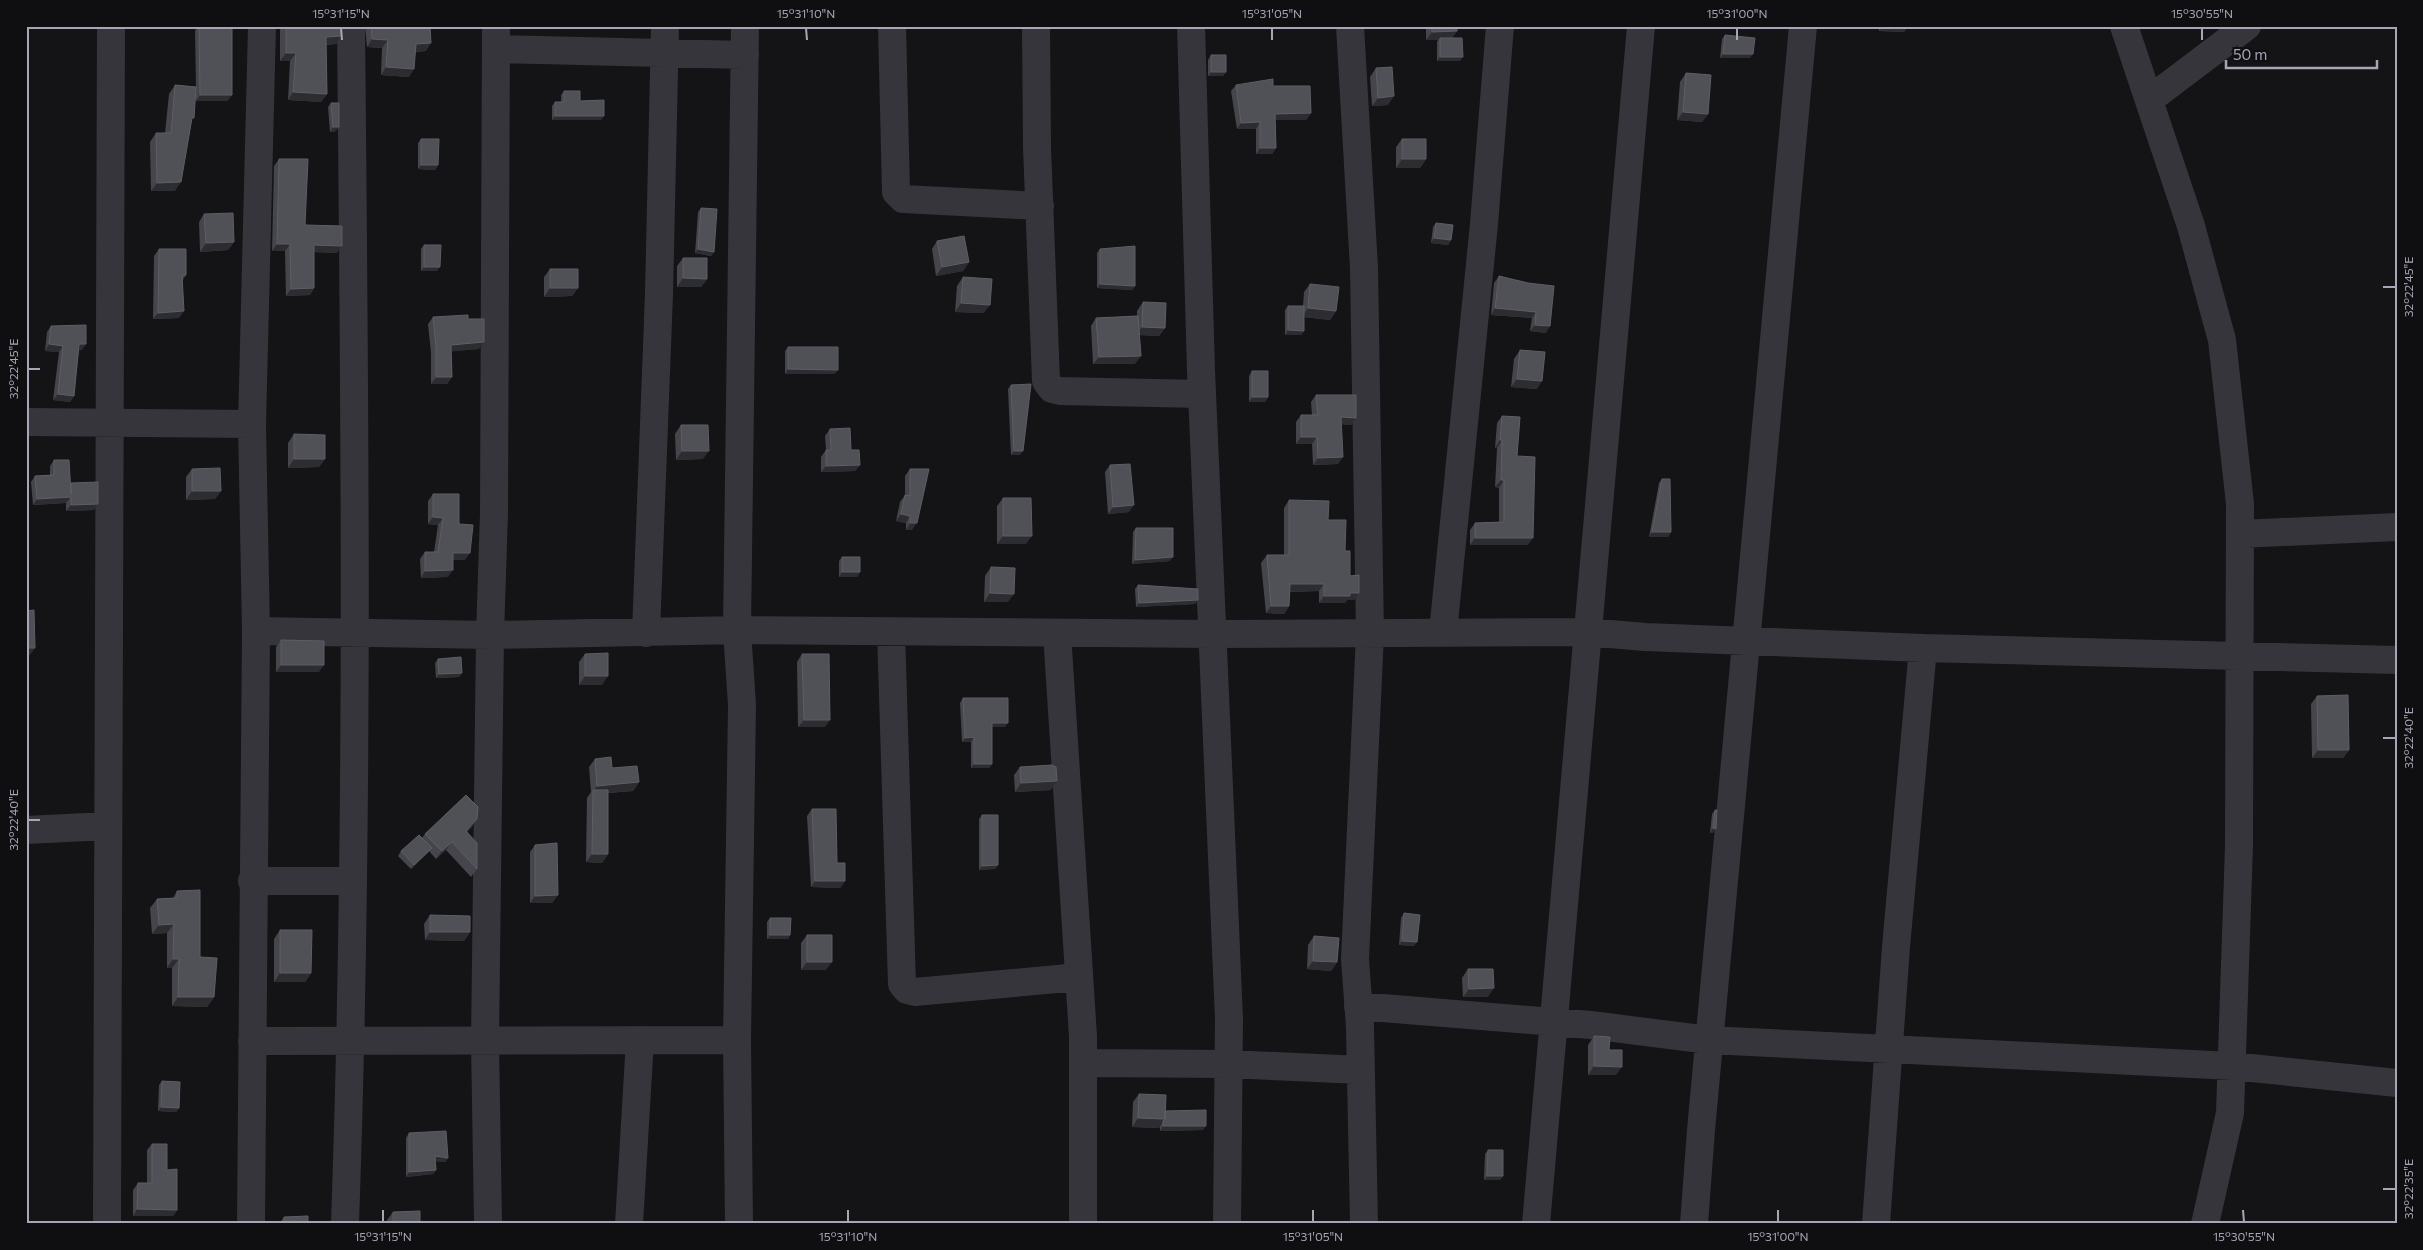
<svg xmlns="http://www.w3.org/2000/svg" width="2423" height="1250" viewBox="0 0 2423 1250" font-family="Commissioner,sans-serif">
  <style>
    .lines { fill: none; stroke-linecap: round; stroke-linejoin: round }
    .minor { stroke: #35353b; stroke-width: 28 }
    .wall { fill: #45454b }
    .shaded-wall { fill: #2d2d31 }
    .building { fill: #505057; stroke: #5d5e66 }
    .ticks { fill: none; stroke: #a5a7b7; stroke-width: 2 }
    .neatline { fill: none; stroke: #a5a7b7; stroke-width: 2 }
    .ticks-label { font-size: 12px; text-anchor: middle; fill: #a5a7b7 }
  </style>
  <rect width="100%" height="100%" fill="#141416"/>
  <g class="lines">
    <!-- minor -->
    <path class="minor" d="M892 26 896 192 903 199 1040 206
      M1036 26 1037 147 1046 381 1052 389 1060 391 1202 394
      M1191 26 1201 370 1229 1019 1227 1224
      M1350 26 1364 268 1370 634 1355 959 1360 1027 1364 1224
      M2124 26 2191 226 2222 340 2240 504 2239 846 2230 1113 2205 1224
      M496 49 745 55
      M2149 100 2247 26
      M26 422 252 424
      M2240 534 2397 527
      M256 631 490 635 737 630 1212 634 1587 632 1645 637 1923 648 2397 660
      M891 632 902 984 907 990 915 992 1079 977
      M1443 632 1484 224 1500 26
      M646 633 659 294 665 26
      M1057 633 1083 1036V1224
      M26 830 107 826
      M252 881H352
      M1358 1006 1591 1025 1709 1040 2232 1066 2397 1083
      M252 1041 737 1040
      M1083 1063 1229 1064 1361 1070
      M107 1224 111 26
      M251 1224 256 631 252 424 262 26
      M345 1224C359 825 355 425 351 26
      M488 1224 485 1042 490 635 494 513 496 26
      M629 1224 640 1040
      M739 1224 737 1040 742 705 737 630 745 26
      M1536 1224 1641 26
      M1694 1224 1701 1130 1803 26
      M1876 1224 1896 947 1923 648"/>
  </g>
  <!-- wall -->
  <path class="wall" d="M198 26H232V95L227 101H196V91L191 121 175 191H151L150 142 156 133H165L169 94 175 85 196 87 195 31Z
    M280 26H342L341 36 336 44 326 45 327 94 321 102 288 100 290 61H280Z
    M365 26H430L426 51 415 52 409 77 381 75 382 48 367 47Z
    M1426 26H1457V31L1452 38 1460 61H1437V42L1438 40H1426Z
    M1879 26H1908L1904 32 1879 31Z
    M1725 35 1750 58H1720L1722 39Z
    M1211 55 1226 72 1223 76H1208V60Z
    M1376 68 1388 105 1372 106 1370 77Z
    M1686 73 1708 114 1702 122 1677 120 1680 82Z
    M1236 85 1273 86 1311 113 1306 120H1275L1276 148 1272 154H1256V129H1237L1231 91Z
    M564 91 580 101 601 120H552V106L555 102H561V95Z
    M331 103 336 131 330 132 328 107Z
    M421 139 438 165 435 170 418 169V143Z
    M1402 139 1426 159 1420 168H1396V147Z
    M279 159 305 225 337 253 314 252V288L310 295 286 296 285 251H272L274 166Z
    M701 208 714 252 711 256 695 253 698 212Z
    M204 214 234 242 228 250 200 252 199 222Z
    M1436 223 1451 240 1448 245 1431 243 1433 227Z
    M937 241 969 262 963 271 936 276 932 249Z
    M424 245 437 271H421V249Z
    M159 249 186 275 182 281 179 318 153 319 154 256Z
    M1100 249 1135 286 1132 290 1097 288V253Z
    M683 258 707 279 701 287H677V266Z
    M550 269 578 288 572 296 544 297V277Z
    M1499 276 1528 283 1546 333 1530 331 1532 318 1491 315 1494 283Z
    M963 277 984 313 955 312 957 286Z
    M1310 284 1336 311 1330 320 1304 317V331L1301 335H1285V310L1288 306H1303L1304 292Z
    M1143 302 1165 328 1159 336 1139 335 1135 364H1093L1091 326 1096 318 1137 316V311Z
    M433 317 468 319 479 349 451 351 452 377 447 384H431V353L428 324Z
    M51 326 82 350H79L74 396 70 402 53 400 59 352 45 351 47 332Z
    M788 347 835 374H785V351Z
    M1520 350 1537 389 1511 387 1514 359Z
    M1252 371 1268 397 1265 402H1249V376Z
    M1011 385 1020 455H1011L1008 389Z
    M1316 395 1356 418 1351 425 1341 424 1338 464 1313 465 1312 444H1296V422L1301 415H1312L1311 402Z
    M1502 416 1517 456 1528 545H1470V530L1475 523 1499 522V488L1495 487 1497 448H1495L1497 423Z
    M681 425 703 459 676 460 675 434Z
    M830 429 851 450 860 465 855 471 821 472V457L826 450 825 436Z
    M294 434 325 459 319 467 288 468V443Z
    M54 460 70 483 98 504 94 510 66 511V503L33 505 31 482 35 476 50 475V466Z
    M1110 465 1129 512 1108 514 1105 472Z
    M192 469 221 491 215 499 186 500V477Z
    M910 469 912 530H906V523L896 521 900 502 905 495V476Z
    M1662 479 1671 532 1668 537H1649L1659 483Z
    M433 494 459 524 465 560H453L448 577 421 578 420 559 425 552H434L438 525 428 524V501Z
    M1003 498 1026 544H997V506Z
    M1289 500 1328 520 1345 551 1350 576 1359 593 1354 600H1347L1345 603H1319V591L1289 592V606L1284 614 1266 613 1261 563 1267 555H1284V508Z
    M1136 528 1170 561 1132 564 1133 532Z
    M842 557 860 572 857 577H839V561Z
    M991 567 1008 602H984L985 576Z
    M1138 585 1198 600 1195 604 1136 607 1135 589Z
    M281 640 319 672H276V647Z
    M585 654 602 685H579V662Z
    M802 654 825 727H798L797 662Z
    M438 659 462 673 459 677 436 678 435 663Z
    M2317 696 2349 750 2343 758H2312L2311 704Z
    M963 698 1005 727H992V764L989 768H971V742H962L960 703Z
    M595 759 639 782 633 791 608 793V854L602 863 586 862 587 798 591 792 589 767Z
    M1020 767 1051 790 1015 792 1014 775Z
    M812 809 837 863 845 881 840 888 811 887 807 816Z
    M1715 810 1713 833H1710L1712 814Z
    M982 815 998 865 995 869 979 870V819Z
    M472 827 467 832 477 869 471 877 446 850 436 859 429 851 411 869 398 856 401 851 422 838 425 834Z
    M535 845 558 895 552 903H530V852Z
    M177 891 214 997 207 1007 172 1006V968H167V933L152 934 150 908 157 899 173 898Z
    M1404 913 1414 946 1399 945 1401 918Z
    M430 915 470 932 464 941 425 940 424 924Z
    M770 918 790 935 788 939H767V922Z
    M280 930 311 973 305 982H274V939Z
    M807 935 826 970H801V943Z
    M1314 936 1337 962 1331 971 1307 969 1308 945Z
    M1468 969 1488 997H1463L1462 978Z
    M1594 1036 1616 1075H1588V1045Z
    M162 1081 179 1108 176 1112 158 1111 159 1085Z
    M1139 1094 1165 1111 1203 1130 1160 1131V1126L1159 1128 1132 1127 1133 1102Z
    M409 1133 448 1158 445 1162 435 1161 436 1170 433 1174 406 1177V1138Z
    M152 1144 167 1170 177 1210 173 1216H133V1190L138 1183H147V1150Z
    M1488 1150 1503 1176 1500 1180H1484L1485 1154Z
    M393 1212 420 1224H387V1220Z
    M284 1217 308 1224H279Z"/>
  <!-- shaded-wall -->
  <path class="shaded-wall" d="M515 26H536L535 27 514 29Z
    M1883 26H1908L1904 32 1879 31Z
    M1457 31 1451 40 1440 38 1438 40H1426L1432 32Z
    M341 36 336 44 321 45 326 37Z
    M372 39 388 40 382 48 367 47Z
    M431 43 426 51 410 52 416 44Z
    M286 53H296L290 61H280Z
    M1723 54H1753L1750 58H1720Z
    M1440 57H1463L1460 61H1437Z
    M386 67 414 69 409 77 381 75Z
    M1211 72H1226L1223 76H1208Z
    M293 92 327 94 321 102 288 100Z
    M200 95H232L227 101H196Z
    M1394 96 1388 105 1372 106 1378 98Z
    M1683 112 1708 114 1702 122 1677 120Z
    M1311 113 1306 120H1271L1275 114Z
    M555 116H604L601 120H552Z
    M1260 122 1256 129H1237L1241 123Z
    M333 127H339L336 131 330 132Z
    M1260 148H1276L1272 154H1256Z
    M1402 159H1426L1420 168H1396Z
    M421 165H438L435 170 418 169Z
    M181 182 175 191H151L157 183Z
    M1434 238 1451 240 1448 245 1431 243Z
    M234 242 228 250 200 252 206 243Z
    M277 244H290L285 251H272Z
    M314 245 342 246 337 253 309 252Z
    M698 249 714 252 711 256 695 253Z
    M969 262 963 271 936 276 942 267Z
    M424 267H440L437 271H421Z
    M683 278 707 279 701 287H677Z
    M1100 284 1135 286 1132 290 1097 288Z
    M314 288 310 295 286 296 291 289Z
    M550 288H578L572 296 544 297Z
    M961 303 990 305 984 313 955 312Z
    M1308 308 1336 311 1330 320 1302 317Z
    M1495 308 1536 312 1532 318 1491 315Z
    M184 311 179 318 153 319 158 313Z
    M1535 325 1550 326 1546 333 1530 331Z
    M1142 327 1165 328 1159 336 1136 335Z
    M1288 330 1304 331 1301 335H1285Z
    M484 342 479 349 446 352 451 345Z
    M49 344 63 346 59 352 45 351Z
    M79 344H86L82 350 75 351Z
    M1141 356 1135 364H1093L1099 357Z
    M788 369 838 370 835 374H785Z
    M436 377H452L447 384H431Z
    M1517 379 1542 381 1537 389 1511 387Z
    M58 394 74 396 70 402 53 400Z
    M1252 397H1268L1265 402H1249Z
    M1341 417 1356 418 1351 425 1336 424Z
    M1301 437H1317L1312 444H1296Z
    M1500 440H1502L1497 448H1495Z
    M682 451H709L703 459 676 460Z
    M1014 451H1023L1020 455H1011Z
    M1343 457 1338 464 1313 465 1318 458Z
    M294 459H325L319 467 288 468Z
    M860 465 855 471 821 472 826 466Z
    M1501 480H1504L1499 488 1495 487Z
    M192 491H221L215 499 186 500Z
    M71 497 66 503 33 505 37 499Z
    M98 504 94 510 66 511 71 505Z
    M1134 505 1129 512 1108 514 1113 507Z
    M901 514 910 516 906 523 896 521Z
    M433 517 443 518 438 525 428 524Z
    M910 523H917L912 530H906Z
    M1652 532H1671L1668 537H1649Z
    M1003 536H1032L1026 544H997Z
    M1475 538H1533L1528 545H1470Z
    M453 553H470L465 560H448Z
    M1173 557 1170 561 1132 564 1135 560Z
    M453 570 448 577 421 578 425 571Z
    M842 572H860L857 577H839Z
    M1290 584H1324L1319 591 1285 592Z
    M990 593 1014 594 1008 602H984Z
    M1350 593H1359L1354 600H1347L1345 603H1319L1324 596Z
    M1198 600 1195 604 1136 607 1139 603Z
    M1271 606H1289L1284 614 1266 613Z
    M26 648H35L29 656H26Z
    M281 665H324L319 672H276Z
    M462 673 459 677 436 678 439 674Z
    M585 676H608L602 685H579Z
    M804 720H830L825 727H798Z
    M992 723H1008L1005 727H989Z
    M974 737 971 742H962L965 738Z
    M2318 750H2349L2343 758H2312Z
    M974 764H992L989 768H971Z
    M1057 781 1051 790 1015 792 1021 783Z
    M639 782 633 791 593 794V792L597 786Z
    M477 819 472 827 460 838 466 831Z
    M1713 828 1716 829 1713 833H1710Z
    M452 842 446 850 436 859 442 851Z
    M432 848 429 852 411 869 414 865Z
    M592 854H608L602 863 586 862Z
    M998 865 995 869 979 870 982 866Z
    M815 881H845L840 888 811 887Z
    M558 895 552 903H530L535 896Z
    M174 924 167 933 152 934 159 925Z
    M430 932H470L464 941 425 940Z
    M770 935H790L788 939H767Z
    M1402 941 1417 942 1414 946 1399 945Z
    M173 959H179L172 968H167Z
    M1313 961 1337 962 1331 971 1307 969Z
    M807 962H832L826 970H801Z
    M280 973H311L305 982H274Z
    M1494 988 1488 997H1463L1469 989Z
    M178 997H214L207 1007 172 1006Z
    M1594 1066 1622 1067 1616 1075H1588Z
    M161 1107 179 1108 176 1112 158 1111Z
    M1138 1118 1165 1119 1159 1128 1132 1127Z
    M1163 1126H1206L1203 1130 1160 1131Z
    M435 1156 448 1158 445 1162 432 1161Z
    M436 1170 433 1174 406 1177 409 1172Z
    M1487 1176H1503L1500 1180H1484Z
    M137 1209 177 1210 173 1216H133Z"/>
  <!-- building -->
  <path class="building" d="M199 26H232V95H200Z
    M286 26H342L341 36 326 37 327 94 293 92 296 53H286Z
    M371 26H430L431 43 416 44 414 69 386 67 388 40 372 39Z
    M1432 26H1457V31L1432 32Z
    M1725 35 1755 38 1753 54H1723Z
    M1440 38H1462L1463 57H1440Z
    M1211 55H1226V72H1211Z
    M1392 67 1394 96 1378 98 1376 68Z
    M1686 73 1711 75 1708 114 1683 112Z
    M1273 79V86H1310L1311 113 1275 114 1276 148H1260V122L1241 123 1236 85Z
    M175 85 196 87 194 118H192L181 182 157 183 156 133H171Z
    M564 91H580V101L604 100V116H555V102H564Z
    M331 103H339V127H333Z
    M421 139H439L438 165H421Z
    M1402 139H1426V159H1402Z
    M279 159H308L305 225 342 226V246L314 245V288L291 289 290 244H277Z
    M701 208 717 209 714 252 698 249Z
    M233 213 234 242 206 243 204 214Z
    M1436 223 1453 225 1451 240 1434 238Z
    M964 236 969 262 942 267 937 241Z
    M424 245H441L440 267H424Z
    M1135 246V286L1100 284V249Z
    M159 249H186V275H182L184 311 158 313Z
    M683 258H707V279L683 278Z
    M550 269H578V288H550Z
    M1499 276 1528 283 1554 286 1550 326 1535 325 1536 312 1495 308Z
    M963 277 992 279 990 305 961 303Z
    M1310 284 1339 287 1336 311 1308 308Z
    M1143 302 1166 303 1165 328 1142 327Z
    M1288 306H1304V331L1288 330Z
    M468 315V319H484V342L451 345 452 377H436V346L433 317Z
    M1138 316 1141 356 1099 357 1096 318Z
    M86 325V344H79L74 396 58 394 63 346 49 344 51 326Z
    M788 347H838V370L788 369Z
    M1520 350 1545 352 1542 381 1517 379Z
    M1252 371H1268V397H1252Z
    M1031 384 1023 451H1014L1011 385Z
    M1316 395H1356V418L1341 417 1343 457 1318 458 1317 437H1301V415H1318Z
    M1502 416 1520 417 1517 456 1535 457 1533 538H1475V523L1504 522V480H1501L1502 440H1500Z
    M681 425H708L709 451H682Z
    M850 428 851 450H859L860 465 826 466V450H831L830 429Z
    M294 434 325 435V459H294Z
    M54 460H69L71 494V483L98 482V504L71 505V497L37 499 35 476 54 475Z
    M1130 464 1134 505 1113 507 1110 465Z
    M220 468 221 491H192V469Z
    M910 469H929L917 523H910V516L901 514 905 495 910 496Z
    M1662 479H1670L1671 532H1652Z
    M433 494H459V524L473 525 470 553H453V570L425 571V552H438L443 518 433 517Z
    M1003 498H1031L1032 536H1003Z
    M1289 500 1329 501 1328 520H1346L1345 551H1350V576L1359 575V593H1350V596H1324V584H1290L1289 606H1271L1267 555H1289Z
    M1136 528H1173V557L1135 560Z
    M842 557H860V572H842Z
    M991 567 1015 568 1014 594 990 593Z
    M1138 585 1198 589V600L1139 603Z
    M34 610 35 648H26V611Z
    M281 640 324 641V665H281Z
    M608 653V676H585V654Z
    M802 654H829L830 720H804Z
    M461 657 462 673 439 674 438 659Z
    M2348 695 2349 750H2318L2317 696Z
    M963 698H1008V723H992V764H974V737L965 738Z
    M611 757 612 768 637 766 639 782 597 786 595 759Z
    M1052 765 1056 767 1057 781 1021 783 1020 767Z
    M593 790H608V854H592Z
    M466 795 478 807 477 819 466 831 477 843V869L452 842 442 851 425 834Z
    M812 809H836L837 863H845V881H815Z
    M1715 810H1717L1716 829 1713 828Z
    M982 815H998V865L982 866Z
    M419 835 432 848 414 865 401 851Z
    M557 843 558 895 535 896V845Z
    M200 890V957L217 958 214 997H178L179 959H173L174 924 159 925 157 899 177 898V891Z
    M1404 913 1420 915 1417 942 1402 941Z
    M430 915 470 916V932H430Z
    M770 918H791L790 935H770Z
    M280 930H312L311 973H280Z
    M807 935H832V962H807Z
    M1314 936 1339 938 1337 962 1313 961Z
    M1468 969H1493L1494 988 1469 989Z
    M1594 1036 1610 1037 1609 1050H1622V1067L1594 1066Z
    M162 1081 180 1082 179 1108 161 1107Z
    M1139 1094 1166 1095 1165 1119 1138 1118Z
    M1206 1110V1126H1163V1121L1165 1119V1111Z
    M446 1131 448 1158 435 1156 436 1170 409 1172V1133Z
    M152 1144H167V1170L177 1169V1210L137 1209 138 1183H152Z
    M1488 1150H1503V1176H1487Z
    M420 1211V1224H393V1212Z
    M308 1216V1224H284V1217Z"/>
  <!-- ticks -->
  <path class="ticks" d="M341 28 342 40M806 28 807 40M1272 28V40M1737 28V40M2202 28V40M2383 287H2396M28 369H40M2383 738H2396M28 820H40M2383 1189H2396M383 1210V1222M848 1210V1222M1313 1210V1222M1778 1210V1222M2243 1210 2244 1222"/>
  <!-- border -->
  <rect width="2423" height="1250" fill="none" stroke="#0f0f11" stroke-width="55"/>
  <!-- scale -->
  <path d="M2226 60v8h151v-8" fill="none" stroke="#a5a7b7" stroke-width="2.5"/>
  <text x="2233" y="60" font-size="15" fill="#a5a7b7" stroke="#0f0f11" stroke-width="4" paint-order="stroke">50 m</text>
  <rect x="28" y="28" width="2368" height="1194" class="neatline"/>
  <g class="ticks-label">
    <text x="341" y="18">15°31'15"N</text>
    <text x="806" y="18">15°31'10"N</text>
    <text x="1272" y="18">15°31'05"N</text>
    <text x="1737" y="18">15°31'00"N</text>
    <text x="2202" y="18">15°30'55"N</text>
    <text transform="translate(2409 287) rotate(-90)" y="4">32°22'45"E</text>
    <text transform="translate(14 369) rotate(-90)" y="4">32°22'45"E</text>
    <text transform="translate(2409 738) rotate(-90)" y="4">32°22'40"E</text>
    <text transform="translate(14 820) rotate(-90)" y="4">32°22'40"E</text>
    <text transform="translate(2409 1189) rotate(-90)" y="4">32°22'35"E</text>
    <text x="383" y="1241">15°31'15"N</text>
    <text x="848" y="1241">15°31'10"N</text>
    <text x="1313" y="1241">15°31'05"N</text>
    <text x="1778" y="1241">15°31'00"N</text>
    <text x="2244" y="1241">15°30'55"N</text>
  </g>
</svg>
